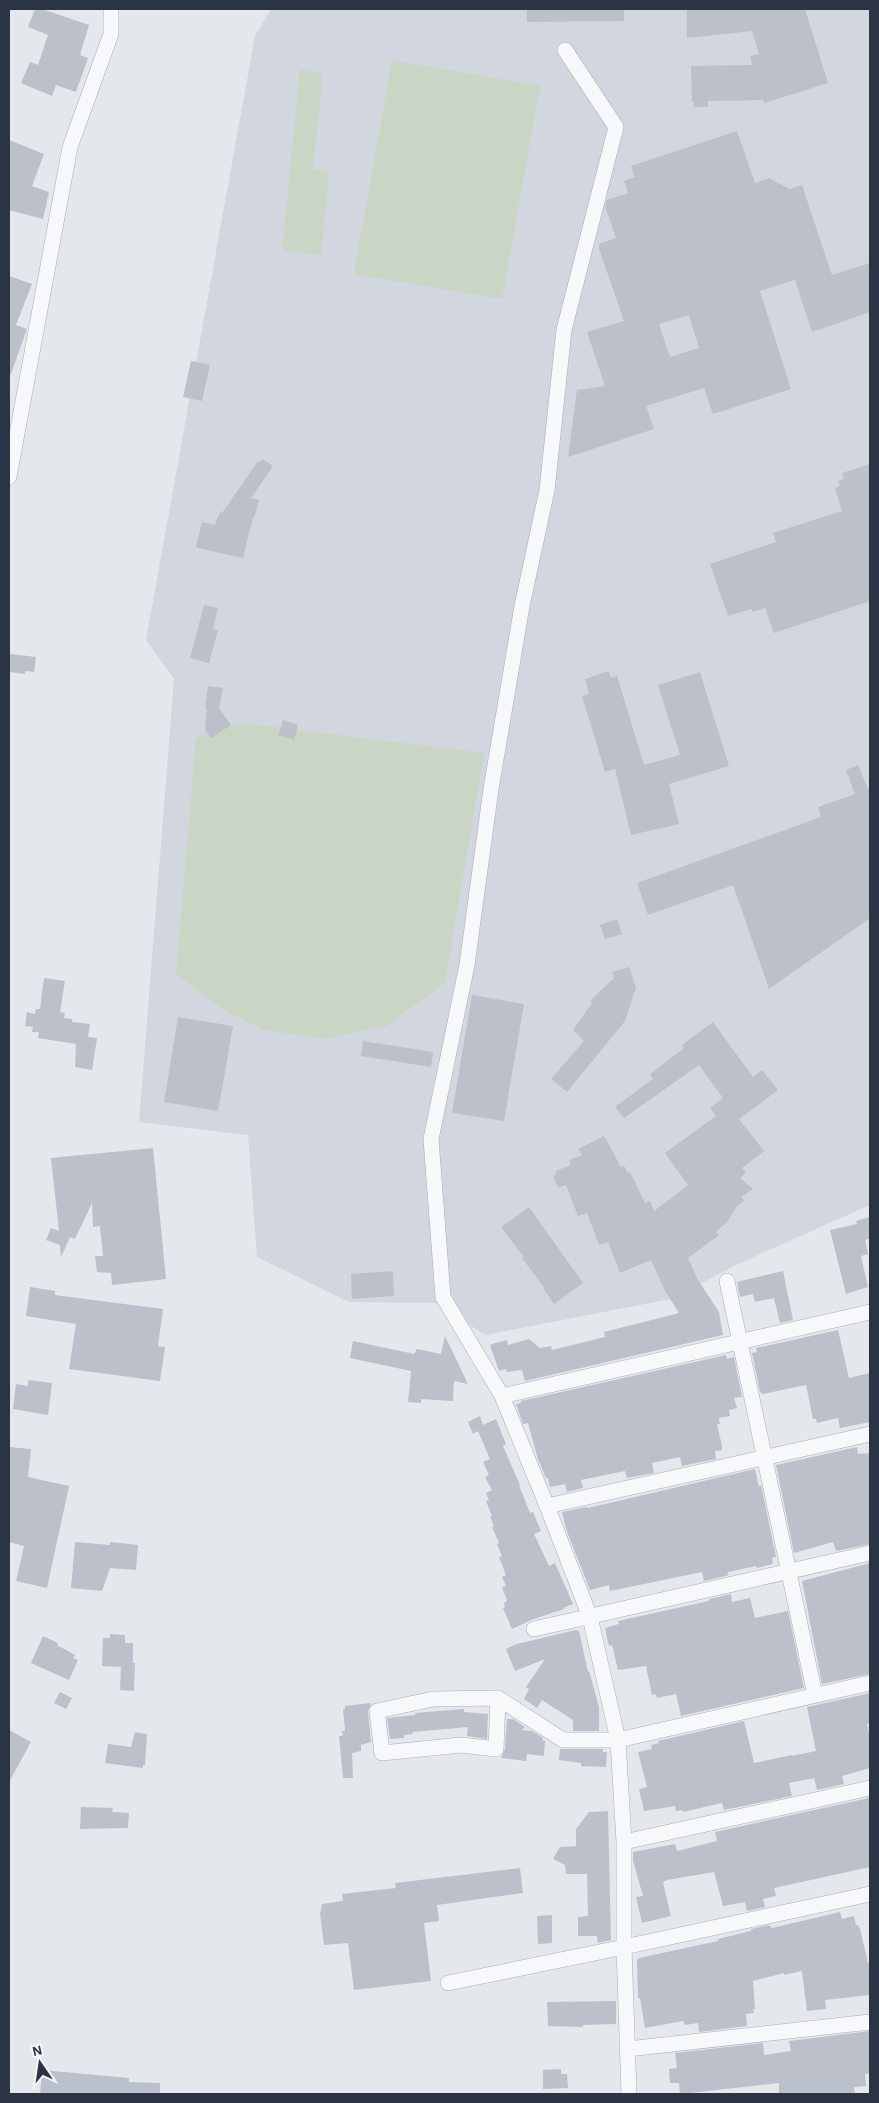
<svg xmlns="http://www.w3.org/2000/svg" width="879" height="2103" viewBox="0 0 879 2103" font-family="'Alegreya Sans',sans-serif">
  <style>
    .built { fill: #d2d6de }
    .green { fill: #c9d6c5 }
    .building { fill: #bbc0ca; fill-rule: evenodd }
    .lines { fill: none; stroke-linecap: round; stroke-linejoin: round }
    .minor-casing { stroke: #a9aeb7; stroke-width: 16 }
    .minor { stroke: #f7f8fa; stroke-width: 15 }
  </style>
  <rect width="100%" height="100%" fill="#e4e7ec"/>
  <!-- built -->
  <path class="built" d="M271 9H870V1205L736 1265 671 1299 485 1335 436 1303 349 1302 257 1257 248 1135 139 1122 174 679 146 640 255 36Z"/>
  <!-- green -->
  <path class="green" d="M392 60 540 86 502 299 354 274Z
    M300 70 323 73 313 170 329 172 321 255 282 251Z
    M241 723 484 753 445 983 386 1026 325 1039 264 1030 224 1010 176 974 196 738Z"/>
  <!-- building -->
  <path class="building" d="M35 9H42L89 25 80 55 88 58 76 92 56 85 52 96 21 83 30 62 38 65 48 35 28 27Z
    M527 9H624V21L527 22Z
    M687 9H805L828 83 764 103 763 100 708 101V107H694V102H692L691 66 752 65 750 56 759 54 752 31 687 38Z
    M737 131 755 183 769 178 790 189 802 185 832 275 870 263V312L812 332 795 280 760 291 791 389 713 414 704 388 646 406 654 429 568 457 577 390 605 386 587 332 624 321 599 249V244L616 238 605 206 607 200 628 193 624 181 635 177 631 166ZM689 315 699 348 670 357 659 324Z
    M9 140 44 154 32 186 49 192 43 219 9 210Z
    M9 276 32 284 16 325 27 329 11 374H9Z
    M191 361 210 365 202 401 183 397Z
    M262 459 273 466 251 498 259 500 254 518 253 517 243 558 198 548 196 546 202 522 215 525 220 512 222 513 258 461 260 462Z
    M870 464V601L774 633 765 608 753 612 751 609 728 616 710 564 776 542 773 533 842 511 835 488 840 486 838 481 844 479 842 473Z
    M204 605 218 608 213 629 218 630 209 663 190 658Z
    M11 654 36 657 34 672 25 671V674L9 672V656Z
    M609 671 611 678 617 676 644 765 680 755 658 685 700 672 729 766 669 784 679 824 631 835 615 769 605 772 582 696 589 694 585 679Z
    M208 686 223 688 219 708 231 725 211 738 205 730 207 709H205Z
    M283 720 298 725 294 740 278 735Z
    M858 765 868 789 870 788V918L769 989 733 885 648 915 637 883 821 817 818 807 855 794 846 770Z
    M617 919 622 934 605 939 600 925Z
    M629 967 636 987 625 1021 567 1092 551 1079 584 1041 573 1030 592 1003 590 1001 614 978 612 972Z
    M44 978 65 981 60 1012 65 1013 64 1018 72 1019V1022L90 1024 88 1037 97 1038 92 1070 75 1067 76 1044 38 1038 39 1032H32L33 1027 25 1026 27 1012 35 1014 36 1009H40Z
    M472 995 524 1004 504 1121 452 1113Z
    M178 1017 233 1026 218 1111 164 1102Z
    M713 1022 753 1077 762 1070 778 1090 739 1119 764 1151 742 1168 746 1173 740 1178 753 1189 741 1197 744 1201 737 1206 728 1221 716 1232 719 1235 688 1258 698 1280 719 1312 723 1335 525 1381 522 1370 507 1372 506 1369 499 1371 490 1345 495 1343 507 1340 508 1345 529 1339 540 1348 551 1346 552 1350 605 1337 604 1332 679 1313 665 1291 651 1260 620 1273 608 1242 599 1245 587 1213 578 1216 566 1185 558 1188 553 1176 556 1175V1171L571 1165 569 1160 582 1155 578 1149 604 1136 621 1167 624 1166 628 1173 630 1172 645 1203 650 1201 654 1211 688 1185 665 1153 716 1116 710 1108 723 1098 699 1065 624 1118 615 1107 653 1079 650 1074 684 1048 682 1045Z
    M363 1041 433 1052 431 1067 361 1056Z
    M153 1148 166 1279 112 1285 111 1273 97 1272 95 1256H103L100 1226 93 1227 92 1203 75 1239 70 1237 61 1257 60 1245 46 1240 51 1228 59 1231 51 1158Z
    M529 1207 583 1283 554 1304 543 1288 544 1287 522 1258 524 1257 501 1227Z
    M870 1217V1238L865 1240 868 1254 861 1256 868 1287 846 1294 830 1230 857 1224 856 1221Z
    M393 1271 394 1296 352 1299 351 1274Z
    M783 1271 793 1320 780 1323 774 1298 755 1302 753 1294 740 1297 737 1282Z
    M30 1287 55 1291V1295L163 1309 158 1346 165 1347 160 1381 69 1369 76 1324 26 1316Z
    M838 1330 849 1378 870 1373V1422L840 1428 838 1418 817 1423 816 1419H813L806 1385 763 1394 760 1392 752 1353 757 1352 756 1348Z
    M445 1336 468 1384 454 1381 453 1401 421 1399V1403L408 1402 411 1371 350 1358 353 1341 414 1354 417 1349 441 1354Z
    M726 1355 727 1359 734 1357 742 1397 734 1398 737 1408 729 1410 730 1416 719 1418 720 1424H717L722 1446V1450L715 1451 716 1459 682 1466 680 1457 652 1463 654 1473 627 1478 625 1471 581 1480 583 1488 567 1492 565 1484 550 1487 548 1478H546L538 1459 528 1423 523 1424 516 1404 521 1403V1401Z
    M28 1380 52 1383 48 1415 13 1409 16 1384 28 1386Z
    M480 1416 483 1425 496 1419 506 1444 503 1446 520 1485H519L530 1513 533 1512 541 1531 534 1534 549 1566 555 1563 573 1604 563 1608 564 1609 531 1620 512 1629 503 1608 505 1607 504 1603 507 1601 502 1587 506 1586 502 1577 506 1575 499 1557 502 1556 497 1544 499 1543 492 1527 494 1526 490 1517 492 1516 486 1501 489 1500 486 1493 492 1490 485 1477 489 1475 483 1462 490 1459 478 1431 473 1434 468 1422Z
    M9 1447 31 1449 28 1477 69 1486 47 1588 16 1581 24 1546 9 1542Z
    M857 1447 858 1454 870 1453V1544L836 1551 833 1542 794 1553 776 1465Z
    M755 1469 759 1487 761 1485 776 1557 772 1558 773 1564 757 1568 756 1566 728 1572V1575L726 1576 704 1581 702 1572 610 1591 609 1585 590 1590 566 1529 562 1512 587 1507 588 1508Z
    M75 1542 110 1545V1542L138 1545 136 1570 110 1568 102 1591 71 1588Z
    M870 1563V1674L822 1684 802 1581Z
    M731 1594 732 1602 750 1598 755 1618 788 1611 804 1688 681 1716 676 1694 657 1698 656 1694 652 1695 646 1666 618 1670 612 1645 610 1646 608 1643 605 1628 619 1624 618 1621 709 1601V1599Z
    M576 1630 579 1631 588 1672 589 1671 599 1707V1731H573V1720L542 1700 537 1708 524 1699 529 1689 526 1687 545 1659 515 1671 506 1649 517 1644Z
    M110 1634 125 1635V1643H133V1663H135L134 1691 120 1690 121 1667 102 1666 103 1638H110Z
    M43 1636 58 1643 57 1645 75 1655 73 1658 78 1660 69 1680 31 1663Z
    M60 1692 72 1698 66 1709 54 1703Z
    M870 1693V1723L867 1724 870 1738V1768L842 1776 844 1784 817 1790 814 1778 789 1783 792 1796 724 1810 722 1803 683 1812V1810L676 1811 675 1806 644 1811 639 1789 647 1787 638 1752 652 1749 651 1745 659 1743 658 1741 744 1721 754 1763 792 1755V1756L816 1751 807 1707Z
    M371 1703 368 1712 371 1742 361 1745V1751L352 1753 353 1778H343L339 1736H343L342 1731H345L343 1709H345V1706Z
    M464 1709V1712L488 1714 487 1739 467 1736 468 1727 412 1732 413 1734 404 1735V1738L390 1739 387 1718 415 1715V1713Z
    M507 1719H513L525 1727 522 1730 532 1731 543 1738 542 1740 545 1741 544 1756 527 1754 526 1761 501 1758 505 1749Z
    M9 1730 31 1742 9 1782Z
    M135 1732 147 1734 145 1765H143V1768L105 1763 108 1744 131 1747Z
    M560 1749H603V1752H607L606 1767 581 1766V1763L559 1760Z
    M869 1798 870 1867 774 1888 776 1896 763 1899 765 1907 747 1911 745 1902 723 1906 714 1872 667 1880 663 1882 671 1916 642 1923 636 1897 643 1896 633 1861V1852L675 1844 677 1851 717 1841 715 1832Z
    M81 1807 113 1808 112 1812 129 1813 128 1828 80 1829Z
    M608 1811 611 1940 598 1943 597 1936H578V1917L588 1916 587 1874H566L565 1865 553 1859 560 1847 576 1846V1829L589 1812Z
    M520 1868 523 1893 437 1905 439 1921 424 1923 431 1981 354 1990 348 1943 324 1945 320 1914 322 1904 343 1901 342 1894 396 1888 395 1883Z
    M840 1912 842 1919 854 1916 856 1925H858L860 1929 868 1963H870V1995L825 2000 826 2009 807 2011 802 1971 784 1975V1973L753 1981 755 2009H753L754 2013 746 2014 747 2026 699 2032 698 2023 685 2025 683 2021 645 2028 640 1998H638L637 1960 639 1958 718 1941V1939L751 1931V1929L769 1925 772 1928Z
    M552 1915V1943L538 1944 537 1916Z
    M616 2001V2024L583 2025V2027L548 2026 547 2002Z
    M870 2031V2073L865 2074 866 2086 854 2087 855 2094H779V2083L680 2094 679 2083H670L669 2069 677 2068 675 2053 763 2043 764 2055 791 2051 789 2041Z
    M561 2069V2074H567L568 2088 543 2089V2070Z
    M42 2070 129 2078V2082L160 2083V2094H40Z"/>
  <g class="lines">
    <defs>
      <path id="minor" d="M565 50 616 127 564 330 547 490 522 606 491 789 467 965 431 1139 443 1297 502 1396 547 1506 590 1617 618 1740 624 1842V1947L629 2094
        M9 477 70 147 111 34V9
        M727 1281 815 1695
        M502 1396 870 1312
        M547 1506 870 1434
        M534 1629 870 1553
        M498 1698 496 1749 461 1745 382 1753 377 1711 433 1699 498 1698 563 1740H618L870 1683
        M624 1842 870 1788
        M448 1983 624 1947 870 1894
        M628 2049 870 2022"/>
    </defs>
    <!-- minor casing -->
    <use href="#minor" class="minor-casing"/>
    <!-- minor -->
    <use href="#minor" class="minor"/>
  </g>
  <!-- border -->
  <rect width="879" height="2103" fill="none" stroke="#2b3445" stroke-width="20"/>
  <!-- north arrow -->
  <g transform="translate(40 2063) rotate(347)" stroke="#f4f6f9" stroke-width="4" paint-order="stroke">
  <path d="M0-4L9 19L0 12L-9 19Z" fill="#2b3445"/>
  <text y="-8" font-size="14" font-weight="bold" text-anchor="middle" fill="#2b3445">N</text>
  </g>
</svg>
